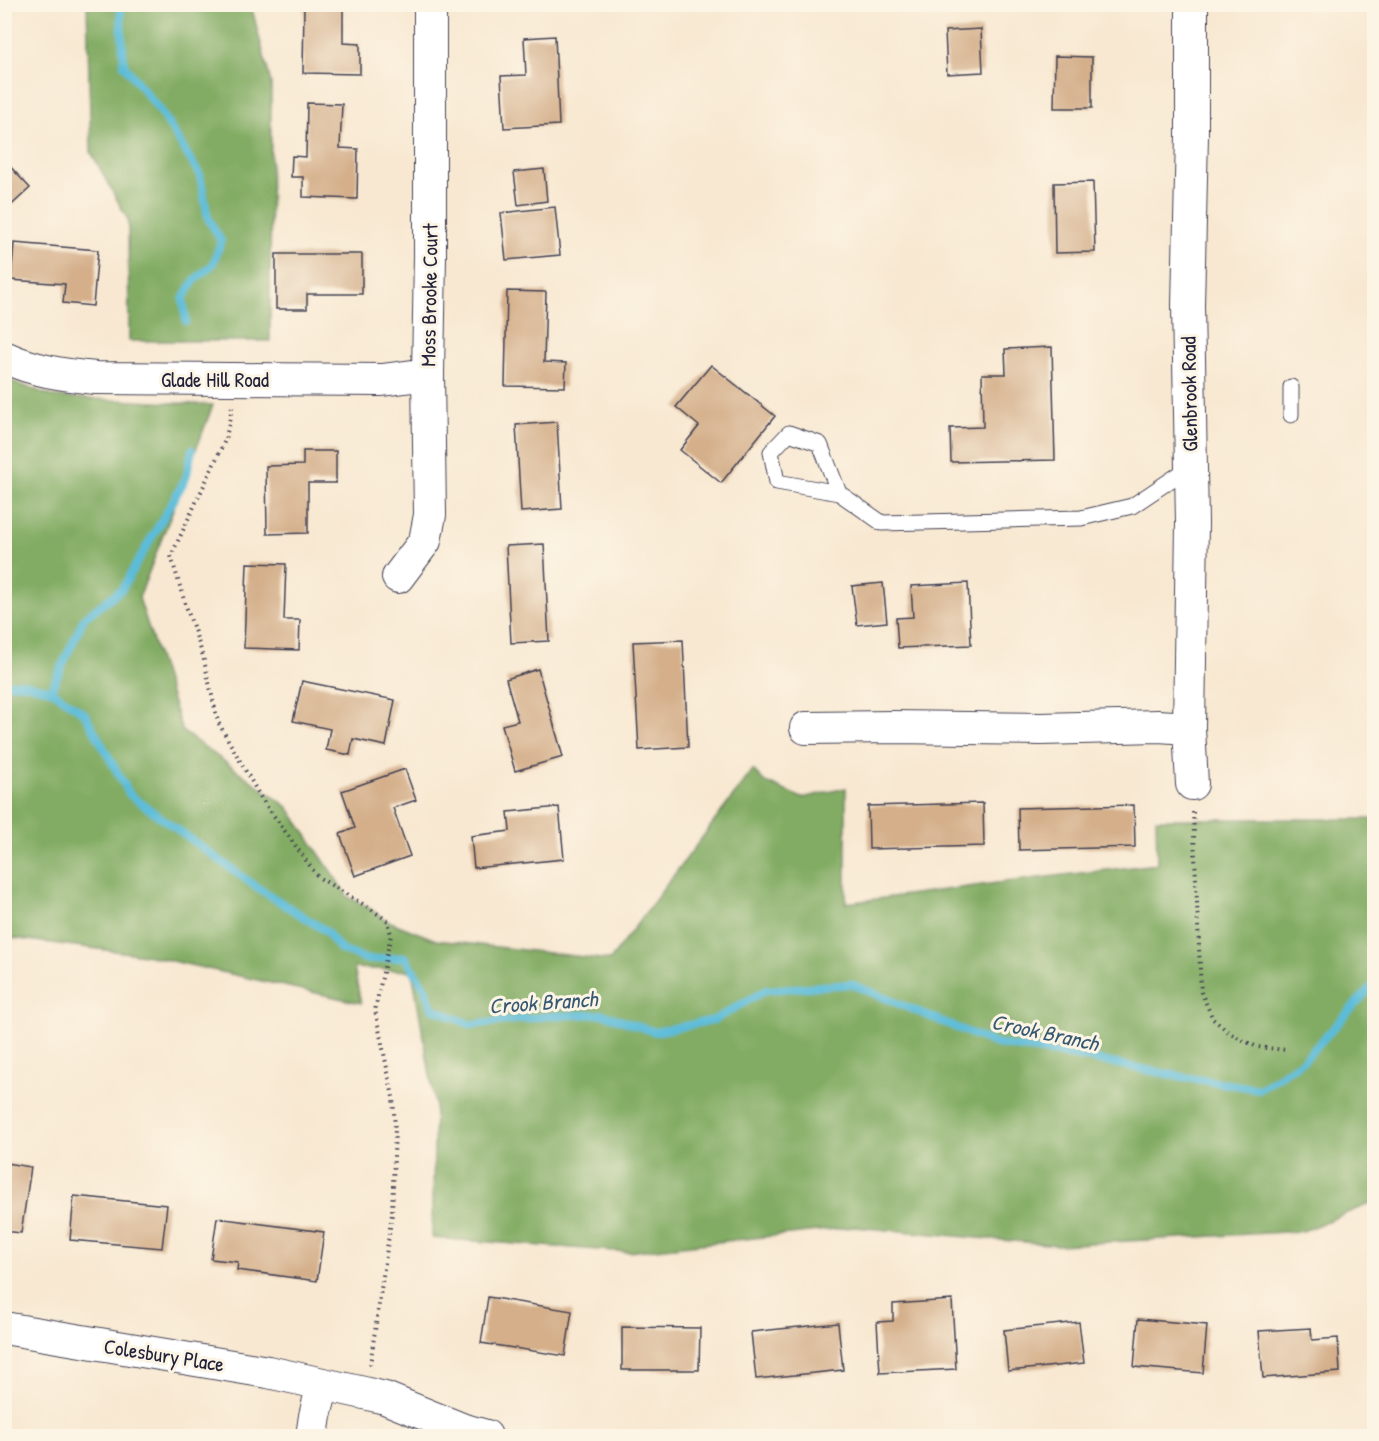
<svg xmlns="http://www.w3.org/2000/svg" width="1379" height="1441" viewBox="0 0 1379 1441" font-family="'Patrick Hand',sans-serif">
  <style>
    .forest { fill: #82ac63; stroke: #52674f; stroke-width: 1.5 }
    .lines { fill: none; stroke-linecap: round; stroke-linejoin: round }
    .stream { stroke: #5bbcd9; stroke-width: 8 }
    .building { fill: #d4af8a }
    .lane-casing { stroke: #424052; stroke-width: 17 }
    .street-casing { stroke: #424052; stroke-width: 34 }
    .path { stroke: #424052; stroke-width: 4; stroke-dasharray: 1.5 4.5; stroke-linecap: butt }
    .lane { stroke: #fff; stroke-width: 15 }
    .street { stroke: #fff; stroke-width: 32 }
    .labels { text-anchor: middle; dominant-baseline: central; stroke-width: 6; stroke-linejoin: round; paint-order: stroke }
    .street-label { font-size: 21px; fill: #22223b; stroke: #fcf5e5 }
    .water-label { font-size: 22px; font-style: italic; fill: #365872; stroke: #fcf5e5 }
  </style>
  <rect width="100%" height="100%" fill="#fcf5e5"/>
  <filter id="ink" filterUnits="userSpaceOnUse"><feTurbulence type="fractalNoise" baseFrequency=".0167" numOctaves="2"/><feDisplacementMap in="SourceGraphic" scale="12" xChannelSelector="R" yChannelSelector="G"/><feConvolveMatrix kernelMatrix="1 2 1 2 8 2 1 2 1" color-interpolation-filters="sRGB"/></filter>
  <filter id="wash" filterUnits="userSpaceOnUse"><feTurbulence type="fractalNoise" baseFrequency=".008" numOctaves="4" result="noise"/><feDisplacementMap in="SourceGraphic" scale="24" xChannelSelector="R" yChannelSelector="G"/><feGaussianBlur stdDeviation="1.35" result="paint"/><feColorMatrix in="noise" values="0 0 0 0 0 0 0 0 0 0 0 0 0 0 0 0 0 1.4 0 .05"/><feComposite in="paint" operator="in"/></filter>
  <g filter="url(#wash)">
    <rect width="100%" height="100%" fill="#f8e8d1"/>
    <!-- forest -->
    <path class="forest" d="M87 5H251L271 83 270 341H129L128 220 91 152Z
      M5 379 55 397 213 405 139 598 182 731 288 807 348 897 366 906 388 921 436 940 610 960 753 770 765 782 802 798 846 788V903L1005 882 1157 864 1156 819H1374V1202L1303 1231 1058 1245 854 1227 628 1252 432 1238 435 1104 412 971 354 968 361 1003 145 955 5 937Z"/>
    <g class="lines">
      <!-- stream -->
      <path class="stream" d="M120 4 124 65 160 111 200 175 208 218 221 241 213 264 194 281 183 299 186 321
        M4 685 20 683 51 690 85 714 130 795 255 886 326 931 341 950 368 960 405 957 426 990 432 1008 471 1025 550 1016 603 1014 655 1032 714 1020 766 990 851 984 996 1044 1081 1057 1183 1077 1260 1089 1304 1060 1374 984
        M51 690 84 618 122 589 186 478 192 450"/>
    </g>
    <g id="blocks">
      <!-- building -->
      <path class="building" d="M304 5H343V43L360 44V74L303 73Z
        M981 29 983 72 947 74 945 31Z
        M555 36 559 125 504 128 501 76 526 75 524 38Z
        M1055 56 1092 57V108H1054Z
        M307 103 342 104 340 148 358 149 357 199 303 197V177H291L292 156 306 157Z
        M4 160 30 188 4 212Z
        M544 169 547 201 518 205 514 172Z
        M1093 182 1095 252 1055 253 1054 183Z
        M555 207 560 255 506 260 501 213Z
        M14 243 98 250 93 306 63 303 65 284 11 280Z
        M276 254H362V294H307V309H276Z
        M507 291 546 292 544 362 566 363 565 387 505 386Z
        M1052 347 1055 460 951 462 950 428 983 427 982 374H1006L1005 349Z
        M711 365 775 416 721 483 680 450 699 426 676 407Z
        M557 422 562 509 521 512 516 425Z
        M303 451H336V483H308V533L267 534 266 466 303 465Z
        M544 544 549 641 511 643 506 546Z
        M247 563 286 564 284 620H300L299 650 244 648Z
        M883 583 887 622 857 625 852 586Z
        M968 583 971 645 898 648 896 618 913 617 911 586Z
        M683 640 688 747 639 750 633 642Z
        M538 669 563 757 515 771 502 725 518 721 506 679Z
        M302 681 395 700 386 746 353 739 350 755 326 750 330 729 293 721Z
        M405 769 416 800 393 808 410 856 355 876 340 834 355 828 342 791Z
        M983 803 984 846 869 849 868 806Z
        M1134 805 1135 847 1019 850 1018 808Z
        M559 807 564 859 474 868 471 836 510 831 508 812Z
        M6 1163 31 1167 21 1233 4 1231V1174Z
        M74 1196 167 1205 162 1248 70 1240Z
        M217 1218 324 1232 317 1281 237 1270 238 1262 211 1259Z
        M488 1297 572 1311 565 1356 481 1343Z
        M952 1300 956 1369 880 1373 877 1322 893 1321V1304Z
        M1138 1319 1207 1325 1203 1373 1134 1367Z
        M1079 1322 1084 1363 1008 1371 1004 1330Z
        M838 1323 843 1370 756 1379 751 1332Z
        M622 1327 700 1328 699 1370H622Z
        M1311 1328 1312 1340 1338 1338 1340 1372 1263 1378 1259 1331Z
        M4 1431 27 1435V1436H4Z"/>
    </g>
  </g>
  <g filter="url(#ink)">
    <use href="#blocks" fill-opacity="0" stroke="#424052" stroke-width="1.5"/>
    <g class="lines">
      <defs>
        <path id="lane" d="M1291 387V415
          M839 493 777 482 771 452 789 433 820 444 839 493 882 523 1081 518 1132 506 1190 467"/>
        <path id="street" d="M1192 4V136L1188 305 1192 523 1189 728 1192 784
          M4 357C34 371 65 375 96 378L382 380 428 374
          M398 577 425 541 430 515 428 374 430 255V4
          M806 728 892 727 1041 729 1158 726 1189 728
          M4 1328 268 1372 364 1393 385 1398 464 1430 486 1436
          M312 1436 315 1416 323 1384"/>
      </defs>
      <!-- lane casing -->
      <use href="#lane" class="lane-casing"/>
      <!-- street casing -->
      <use href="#street" class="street-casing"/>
      <!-- path -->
      <path class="path" d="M232 407 226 438 171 556 185 603 203 656 218 722 261 798 318 877 366 906 388 921 391 935 375 1010 393 1097 395 1128 392 1214 370 1365
        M1193 812 1201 992 1213 1019 1231 1034 1257 1047 1287 1050"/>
      <!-- lane -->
      <use href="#lane" class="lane"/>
      <!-- street -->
      <use href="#street" class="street"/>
    </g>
  </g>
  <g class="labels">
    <!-- street labels -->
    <g class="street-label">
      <text transform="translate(429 295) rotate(-89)">Moss Brooke Court</text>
      <text x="215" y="379">Glade Hill Road</text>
      <text transform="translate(1189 394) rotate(-91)">Glenbrook Road</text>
      <text transform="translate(164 1355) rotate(9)">Colesbury Place</text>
    </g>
    <!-- water labels -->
    <g class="water-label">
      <text transform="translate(543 1002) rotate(-4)">Crook Branch</text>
      <text transform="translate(1045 1032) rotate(12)">Crook Branch</text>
    </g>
  </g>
  <!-- margin -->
  <rect width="1379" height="1441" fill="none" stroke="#fcf5e5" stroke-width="24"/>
</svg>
